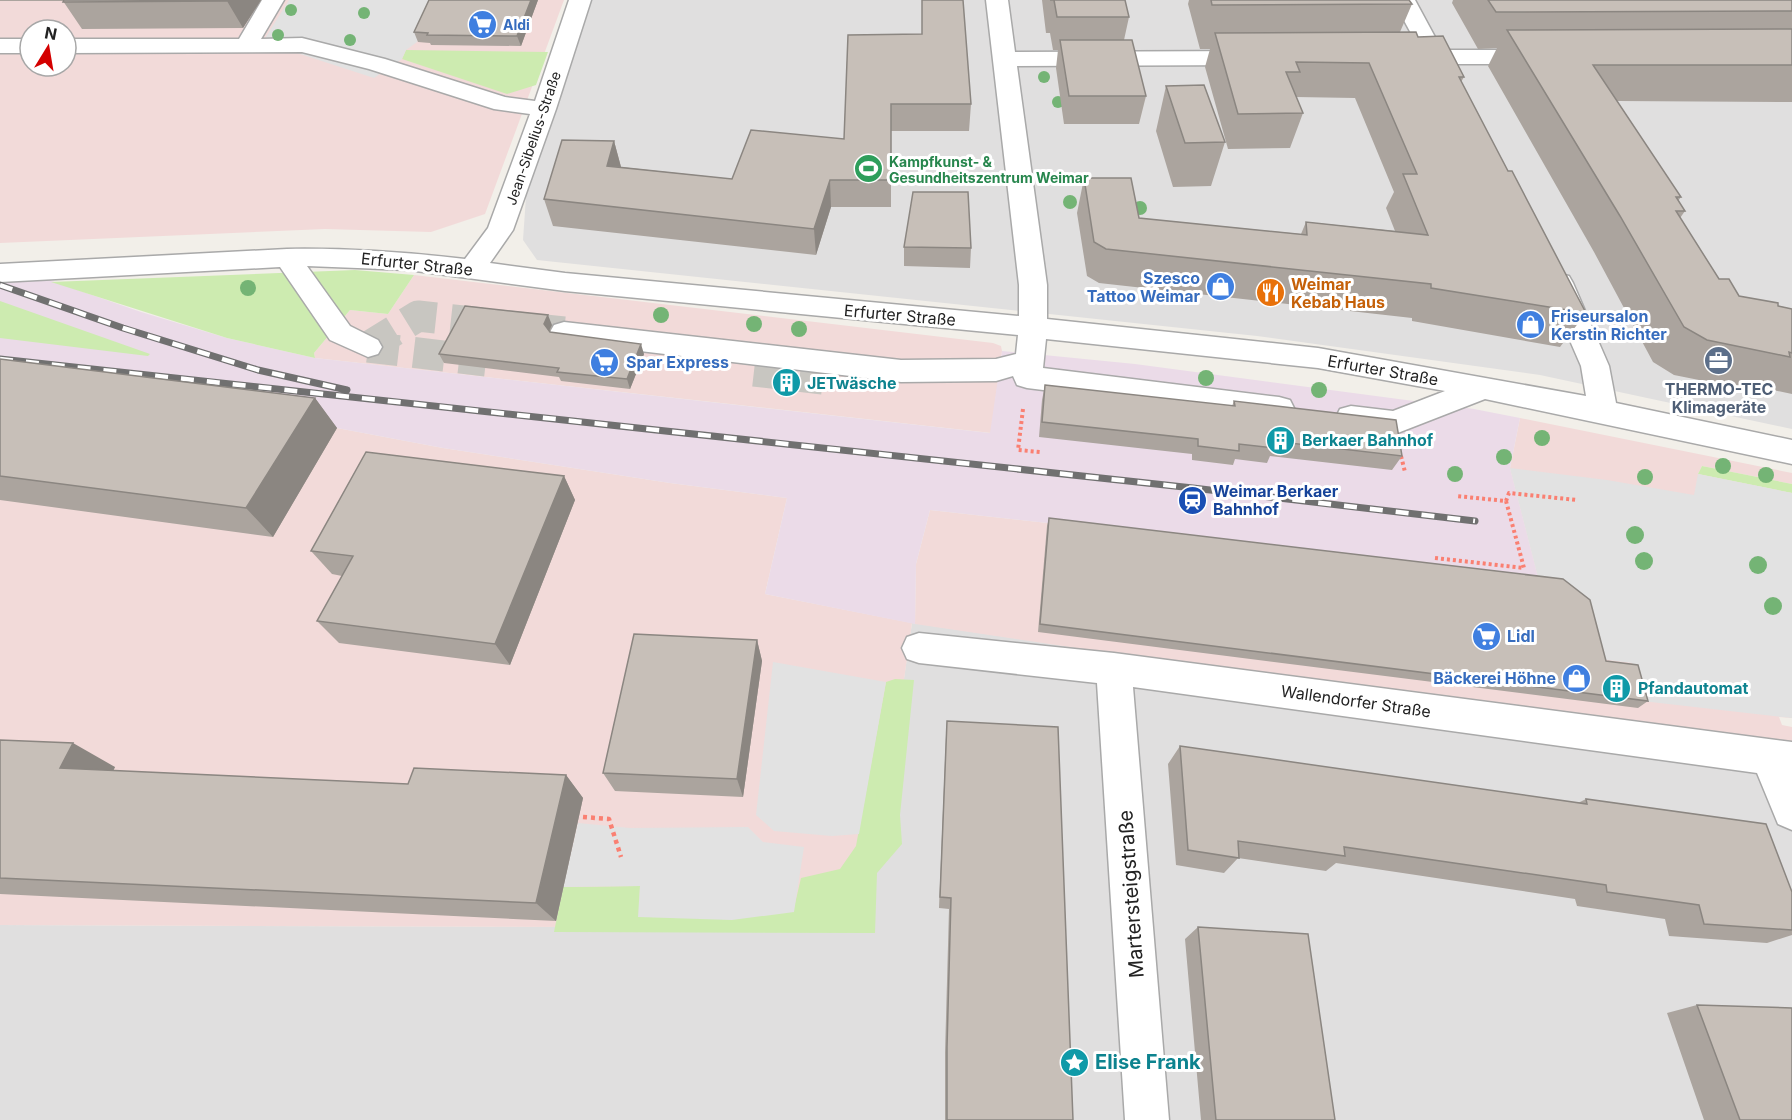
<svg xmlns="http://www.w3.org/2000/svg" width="1792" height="1120" viewBox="0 0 1792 1120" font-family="Inter,sans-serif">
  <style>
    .residential { fill: #e0dfdf }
    .commercial { fill: #f2dad9; fill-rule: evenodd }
    .industrial { fill: #ebdbe8 }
    .grass { fill: #cdebb0 }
    .parking { fill: #e2e2e2 }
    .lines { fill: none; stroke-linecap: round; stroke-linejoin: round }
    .minor-tunnel { stroke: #c8c6c1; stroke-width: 31; stroke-dasharray: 31 15; stroke-linecap: butt }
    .minor-casing { stroke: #a9a9a9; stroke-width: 3 }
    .path-far1 { stroke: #fa8072; stroke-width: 4; stroke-dasharray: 3 3; stroke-linecap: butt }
    .path { stroke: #fa8072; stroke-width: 4.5; stroke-dasharray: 4 4; stroke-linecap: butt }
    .minor { fill: #fff; fill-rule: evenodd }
    .rail-casing { stroke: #707070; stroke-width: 7 }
    .rail { stroke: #fff; stroke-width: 4.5; stroke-dasharray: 13; stroke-linecap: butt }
    .tree { fill: #74b475 }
    .wall { fill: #aba49e }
    .shaded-wall { fill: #8b8681 }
    .building { fill: #c7bfb8; stroke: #8b8681; stroke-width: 1.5 }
    .labels { text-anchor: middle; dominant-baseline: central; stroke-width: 6; stroke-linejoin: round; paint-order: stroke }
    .far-shop-label { font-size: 14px; font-weight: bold; fill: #366cbe; stroke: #fff; text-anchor: start }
    .far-street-label { font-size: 14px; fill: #222; stroke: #fff }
    .far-leisure-label { font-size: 14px; font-weight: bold; fill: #27864d; stroke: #fff; text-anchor: start }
    .street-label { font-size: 16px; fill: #222; stroke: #fff }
    .shop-label { font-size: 16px; font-weight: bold; fill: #366cbe; stroke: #fff; text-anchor: start }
    .food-label { font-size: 16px; font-weight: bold; fill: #c56008; stroke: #fff; text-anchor: start }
    .culture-label { font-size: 16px; font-weight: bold; fill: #0d838f; stroke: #fff; text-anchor: start }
    .service-label { font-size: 16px; font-weight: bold; fill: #4e5e75; stroke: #fff }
    .transit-label { font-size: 16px; font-weight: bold; fill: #164399; stroke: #fff; text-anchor: start }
    .near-street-label { font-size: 20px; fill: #222; stroke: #fff }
    .near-culture-label { font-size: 20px; font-weight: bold; fill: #0d838f; stroke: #fff; text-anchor: start }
  </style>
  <rect width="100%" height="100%" fill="#f2efe9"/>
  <!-- residential -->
  <path class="residential" d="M585 0H1792V429L1540 375 1257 336 537 260 523 240 527 182Z
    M912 623 1792 754V1120H0V925L868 928Z"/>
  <!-- commercial -->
  <path class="commercial" d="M0 0H564L485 214 431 232 325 229 0 243ZM30 30H66V66H30Z
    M414 275 993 343 1001 346 1002 351 991 433 315 358 314 353 350 310 388 314Z
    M0 385 337 428 443 448 670 483 787 498 765 594 912 623 869 928 0 925Z
    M1520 418 1792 473V484L1702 466 1698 474 1792 493V718L1779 717 1782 725 1792 727V754L915 624 916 564 930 510 1538 577 1510 468Z"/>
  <!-- industrial -->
  <path class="industrial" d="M0 263 141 312 227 338 315 358 990 433 1002 351 1135 364 1474 409 1520 418 1510 468 1538 577 930 510 916 564 915 624 765 594 787 498 670 483 443 448 337 428 0 385Z"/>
  <!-- grass -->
  <path class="grass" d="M406 50 548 52 536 85 507 94 402 59Z
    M355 270 414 275 388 314 350 310 314 353 315 358 227 338 51 282Z
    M0 301 150 354 148 356 0 338Z
    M1702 466 1792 484V493L1698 474Z
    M895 679 914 680 900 815 902 844 877 873 875 933 554 932 563 887 640 886 639 917 793 912 801 878 840 869 856 846 886 682Z"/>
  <!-- parking -->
  <path class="parking" d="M289 0H449L433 10 417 42 406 50 402 59 374 78 297 53 257 51Z
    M1510 468 1607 480 1694 495 1698 474 1792 493V718L1642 701 1632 663 1600 659 1538 577Z
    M773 662 886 682 859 834 832 836 774 831 756 815Z
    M578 823 630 828 748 827 763 842 804 847 794 912 732 920 638 917 640 886 563 887Z"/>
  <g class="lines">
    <!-- minor-tunnel -->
    <path class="minor-tunnel" d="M368 347 486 361
      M368 347 418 316 564 332
      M754 371 823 379"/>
    <defs>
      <path id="minor" d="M262 0H284L261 39 302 38 385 59 505 97 535 101 569 0H591L556 109 513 230 490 263 565 273 1019 316V285L986 0H1008L1015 52 1253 51 1261 53 1264 58 1261 63 1253 65 1017 66 1047 285V319L1318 348 1586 396 1581 366 1545 283 1549 276 1559 274 1569 276 1573 283 1609 366 1616 403 1792 440V464L1485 399 1395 434 1340 425 1336 417 1340 409 1351 406 1393 411 1445 391 1318 368 1046 339 1043 368 1279 397 1290 400 1294 408 1290 416 1279 419 1027 388 1017 385 1013 376 996 381 901 382 564 342 554 339 550 332 554 325 564 322 901 360 996 359 1016 354 1018 335 565 291 408 270 307 266 350 326 378 340 382 347 378 354 368 357 330 340 280 267 0 282V264L287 249C347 248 405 252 465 259L488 228 530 114 494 109 369 69 302 52 66 53V39H239Z
        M1393 0H1415L1442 50H1538L1546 52 1549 57 1546 62 1538 64H1449L1454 73 1451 78 1443 80 1435 78 1427 64 1402 62 1399 57 1402 52 1420 50Z
        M0 39H30V53H0Z
        M919 633 1114 653 1792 742V830L1778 824 1757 773 1133 687 1169 1120H1125L1097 683 919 663 907 659 902 648 907 637Z"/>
    </defs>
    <!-- minor casing -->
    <use href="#minor" class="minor-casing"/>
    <!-- path-far1 -->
    <path class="path-far1" d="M1023 409 1018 450 1040 452
      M1401 456 1405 472
      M1506 501 1509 493 1577 500
      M1435 558 1524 568 1506 501 1456 496"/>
    <!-- path -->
    <path class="path" d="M583 817 609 819 621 857"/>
    <!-- minor -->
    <use href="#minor" class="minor"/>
    <defs>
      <path id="rail" d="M0 285 123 328 258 370 347 390
        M0 359 1193 488 1475 521"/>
    </defs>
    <!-- rail casing -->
    <use href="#rail" class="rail-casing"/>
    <!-- rail -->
    <use href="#rail" class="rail"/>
  </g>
  <!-- trees -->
  <g class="tree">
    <circle cx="291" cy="10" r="6"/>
    <circle cx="364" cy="13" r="6"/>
    <circle cx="278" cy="35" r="6"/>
    <circle cx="350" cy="40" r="6"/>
    <circle cx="1044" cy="77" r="6"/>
    <circle cx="1058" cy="102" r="6"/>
    <circle cx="1070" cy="202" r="7"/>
    <circle cx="1140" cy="208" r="7"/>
    <circle cx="248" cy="288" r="8"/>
    <circle cx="661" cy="315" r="8"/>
    <circle cx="754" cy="324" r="8"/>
    <circle cx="799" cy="329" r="8"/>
    <circle cx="1206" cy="378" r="8"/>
    <circle cx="1319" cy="390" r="8"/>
    <circle cx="1542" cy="438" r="8"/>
    <circle cx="1504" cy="457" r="8"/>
    <circle cx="1723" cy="466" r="8"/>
    <circle cx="1455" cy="474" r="8"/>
    <circle cx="1766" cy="475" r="8"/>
    <circle cx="1645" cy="477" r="8"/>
    <circle cx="1635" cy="535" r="9"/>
    <circle cx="1644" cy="561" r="9"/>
    <circle cx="1758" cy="565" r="9"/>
    <circle cx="1773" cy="606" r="9"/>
  </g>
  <!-- wall -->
  <path class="wall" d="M0 0H261L243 28 82 29 63 1H0Z
    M429 0H538L521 46 431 45 430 43 418 42 414 32Z
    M1042 0H1125L1129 17 1124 40 1146 96 1139 124H1064L1056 68 1058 50H1053L1050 33H1046Z
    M1189 0H1409L1412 4 1400 32 1418 37 1464 77 1461 82 1508 171 1586 313 1560 347 1412 321V318L1099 283 1087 276 1077 213 1084 178 1139 218 1301 234 1306 222 1395 231 1386 208 1394 192 1355 98 1296 97 1303 113 1290 148 1228 149 1205 67 1210 49H1200L1188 4Z
    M1453 0H1792V102L1617 101 1681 197 1678 201 1685 211 1680 218 1719 279 1739 296 1792 309V394L1758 387 1754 391 1674 375 1653 362 1594 252 1488 66 1497 48 1478 49 1452 3Z
    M848 35 971 104 969 131H891V207H831L816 255 553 226 544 199 614 141 621 167 732 179 844 139Z
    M1166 86 1225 142 1211 186 1173 187 1156 131Z
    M904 247 971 248 970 268 904 266Z
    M552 325 550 332 644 354 630 389 561 381 559 377 444 363 439 354Z
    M0 359 315 398 337 428 273 537 0 500Z
    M1045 385 1232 406 1234 401 1402 456 1392 470 1270 456 1267 463 1235 459 1233 465 1192 460V454L1039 437 1042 400Z
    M564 476 575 500 510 665 339 643 317 621 342 576 332 574 311 551Z
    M1049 518 1606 661 1648 701 1638 708 1038 632 1047 526Z
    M757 640 762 661 743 797 615 791 603 773Z
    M947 721 1073 1120H945V1053L949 909 939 908 946 736Z
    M0 740 115 767 113 771 408 784 566 775 583 798 556 921 0 894Z
    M1180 746 1578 803 1586 799 1792 892V935L1767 943 1669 936 1665 919 1577 906 1575 899 1336 863 1326 871 1238 858 1224 873 1176 865 1168 764Z
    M1198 927 1335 1120H1201L1185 939Z
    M1697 1005 1792 1120H1704L1667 1013Z"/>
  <!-- shaded-wall -->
  <path class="shaded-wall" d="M228 0H261L243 28 227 1Z
    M531 0H538L521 46 517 36Z
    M614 141 621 167 607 166Z
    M830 180 831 207 816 255 814 229Z
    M548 315 552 325 548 333 544 324Z
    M641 344 644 354 630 389 627 379Z
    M315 398 337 428 273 537 246 508Z
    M564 476 575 500 510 665 495 644Z
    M757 640 762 661 743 797 737 779Z
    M73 743 115 767 103 791 60 768Z
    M566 775 583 798 556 921 536 903Z"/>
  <!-- building -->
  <path class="building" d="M64 0H228L227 1 63 2Z
    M429 0H531L517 36 427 35 428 33 414 32Z
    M922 0H963L971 104H891V180H830L814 229 544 199 562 140 614 141 607 166 732 179 751 130 844 139 848 35 922 34Z
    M1050 0H1125L1129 17H1057L1054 0Z
    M1211 0H1409L1412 4 1212 5Z
    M1488 0H1792V11L1496 12Z
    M1792 29V65H1593L1681 197H1676L1685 211H1676L1719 279H1729L1739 296 1778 303V306L1792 309V353L1789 352 1790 357 1707 340 1684 327 1620 216 1507 30Z
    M1416 32 1418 37 1443 36 1464 77H1459L1508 171H1512L1586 313 1431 288V284L1106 249 1094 242 1084 178H1131L1139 218 1307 235 1306 222 1428 235 1403 174H1417L1369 63 1296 62 1300 72H1286L1303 113 1238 114 1215 33Z
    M1060 40H1132L1146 96H1069Z
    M1204 85 1225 142 1185 143 1166 86Z
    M913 192H968L971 248 904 247Z
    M465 306 548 315 544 324 550 332 641 344 627 379 557 372 559 368 439 354Z
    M0 359 315 398 246 508 0 476Z
    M1045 385 1235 406 1234 401 1396 420 1402 456 1273 441 1274 448 1239 444V451L1198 446V439L1042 422Z
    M366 452 564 476 495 644 317 621 353 556 311 551Z
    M1049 518 1563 579 1590 600 1606 661 1638 665 1648 701 1040 624Z
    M634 634 757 640 737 779 603 773Z
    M947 721 1058 727 1073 1120H947V1047L951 898 940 897Z
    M0 740 73 743 60 768 408 784 414 768 566 775 536 903 0 878Z
    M1180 746 1587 804 1586 799 1766 824 1792 892V930L1704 924 1699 905 1607 892 1606 885 1344 847 1345 856 1238 841 1239 858 1188 850Z
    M1198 927 1308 934 1335 1120H1216Z
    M1697 1005 1792 1008V1120H1740Z"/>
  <!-- icons -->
  <defs>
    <symbol id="supermarket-disc" viewBox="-11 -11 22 22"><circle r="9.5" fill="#3f7fe0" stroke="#fff"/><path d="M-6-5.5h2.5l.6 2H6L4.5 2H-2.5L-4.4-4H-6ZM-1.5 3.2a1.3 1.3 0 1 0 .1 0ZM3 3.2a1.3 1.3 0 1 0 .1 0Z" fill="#fff"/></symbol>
    <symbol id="stadium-disc" viewBox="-11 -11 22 22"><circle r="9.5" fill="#2e9e5b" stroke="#fff"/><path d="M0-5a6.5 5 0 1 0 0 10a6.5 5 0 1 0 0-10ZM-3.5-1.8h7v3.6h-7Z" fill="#fff"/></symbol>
    <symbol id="shop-disc" viewBox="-11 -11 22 22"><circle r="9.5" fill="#3f7fe0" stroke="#fff"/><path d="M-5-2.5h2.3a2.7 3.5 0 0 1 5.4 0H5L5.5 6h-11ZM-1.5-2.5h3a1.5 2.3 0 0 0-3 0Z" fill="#fff"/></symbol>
    <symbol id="restaurant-disc" viewBox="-11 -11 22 22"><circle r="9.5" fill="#e8710a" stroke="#fff"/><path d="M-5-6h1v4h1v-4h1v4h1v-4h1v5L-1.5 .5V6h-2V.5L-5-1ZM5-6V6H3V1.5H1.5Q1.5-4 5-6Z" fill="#fff"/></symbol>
    <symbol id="office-disc" viewBox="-11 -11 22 22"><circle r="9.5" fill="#5c6f8a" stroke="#fff"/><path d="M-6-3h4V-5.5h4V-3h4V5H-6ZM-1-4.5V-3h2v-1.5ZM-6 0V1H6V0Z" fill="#fff"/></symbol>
    <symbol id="building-disc" viewBox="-11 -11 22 22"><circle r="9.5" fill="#0f9aa8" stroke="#fff"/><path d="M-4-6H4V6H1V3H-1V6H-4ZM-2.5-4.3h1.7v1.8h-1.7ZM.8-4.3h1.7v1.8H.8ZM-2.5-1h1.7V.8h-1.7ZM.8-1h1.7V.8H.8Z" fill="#fff"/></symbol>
    <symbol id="station-disc" viewBox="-11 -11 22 22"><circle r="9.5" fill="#1a4fb4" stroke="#fff"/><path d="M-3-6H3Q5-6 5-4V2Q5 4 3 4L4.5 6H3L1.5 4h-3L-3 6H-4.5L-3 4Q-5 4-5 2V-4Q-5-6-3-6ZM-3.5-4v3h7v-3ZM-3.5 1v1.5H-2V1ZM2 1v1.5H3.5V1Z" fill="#fff"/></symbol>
    <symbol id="sight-disc" viewBox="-11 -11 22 22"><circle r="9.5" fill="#0f9aa8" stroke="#fff"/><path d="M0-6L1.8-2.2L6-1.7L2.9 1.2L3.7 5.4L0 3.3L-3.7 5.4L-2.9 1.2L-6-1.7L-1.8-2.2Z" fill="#fff"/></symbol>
  </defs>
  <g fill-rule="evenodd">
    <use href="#supermarket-disc" x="466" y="8" width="33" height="33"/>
    <use href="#stadium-disc" x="852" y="152" width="33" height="33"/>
    <use href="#shop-disc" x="1204" y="270" width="33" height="33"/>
    <use href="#restaurant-disc" x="1254" y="276" width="33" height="33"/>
    <use href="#shop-disc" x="1514" y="308" width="33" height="33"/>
    <use href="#office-disc" x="1702" y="344" width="33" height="33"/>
    <use href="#supermarket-disc" x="588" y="346" width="33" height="33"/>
    <use href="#building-disc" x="770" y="366" width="33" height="33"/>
    <use href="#building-disc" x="1264" y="424" width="33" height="33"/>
    <use href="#station-disc" x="1176" y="484" width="33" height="33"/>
    <use href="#supermarket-disc" x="1470" y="620" width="33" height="33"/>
    <use href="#shop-disc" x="1560" y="662" width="33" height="33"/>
    <use href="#building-disc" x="1600" y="672" width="33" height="33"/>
    <use href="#sight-disc" x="1058" y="1046" width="33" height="33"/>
  </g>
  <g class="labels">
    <!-- far-shop labels -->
    <g class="far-shop-label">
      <text x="503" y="24">Aldi</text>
    </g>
    <!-- far-street labels -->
    <g class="far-street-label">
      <text transform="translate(533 138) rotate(-71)">Jean-Sibelius-Straße</text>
    </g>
    <!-- far-leisure labels -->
    <g class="far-leisure-label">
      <text x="889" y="161">Kampfkunst- &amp;<tspan x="889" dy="16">Gesundheitszentrum Weimar</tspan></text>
    </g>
    <!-- street labels -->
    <g class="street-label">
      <text transform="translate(417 264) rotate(6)">Erfurter Straße</text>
      <text transform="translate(900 315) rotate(5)">Erfurter Straße</text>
      <text transform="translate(1383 370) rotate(10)">Erfurter Straße</text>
      <text transform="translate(1356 701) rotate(8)">Wallendorfer Straße</text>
    </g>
    <!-- shop labels -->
    <g class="shop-label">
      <text x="1200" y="278" text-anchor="end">Szesco<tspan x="1200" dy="18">Tattoo Weimar</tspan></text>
      <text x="1551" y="316">Friseursalon<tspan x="1551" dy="18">Kerstin Richter</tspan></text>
      <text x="626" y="362">Spar Express</text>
      <text x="1507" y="636">Lidl</text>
      <text x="1556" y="678" text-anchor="end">Bäckerei Höhne</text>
    </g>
    <!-- food labels -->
    <g class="food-label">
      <text x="1291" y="284">Weimar<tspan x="1291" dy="18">Kebab Haus</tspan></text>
    </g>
    <!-- culture labels -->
    <g class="culture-label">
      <text x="807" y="383">JETwäsche</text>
      <text x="1302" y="440">Berkaer Bahnhof</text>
      <text x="1638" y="688">Pfandautomat</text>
    </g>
    <!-- service labels -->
    <g class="service-label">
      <text x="1719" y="389">THERMO-TEC<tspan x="1719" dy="18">Klimageräte</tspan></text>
    </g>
    <!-- transit labels -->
    <g class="transit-label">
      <text x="1213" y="491">Weimar Berkaer<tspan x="1213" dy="18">Bahnhof</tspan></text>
    </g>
    <!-- near-street labels -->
    <g class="near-street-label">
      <text transform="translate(1131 894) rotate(-94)">Martersteigstraße</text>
    </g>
    <!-- near-culture labels -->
    <g class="near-culture-label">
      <text x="1095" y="1062">Elise Frank</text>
    </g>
  </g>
  <!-- north arrow -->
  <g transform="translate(48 48) rotate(11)"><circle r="28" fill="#ffffff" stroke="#a7a7a7" stroke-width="1.5"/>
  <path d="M0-4.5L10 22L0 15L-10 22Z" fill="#d40000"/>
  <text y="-9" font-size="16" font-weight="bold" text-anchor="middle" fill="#222222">N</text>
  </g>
</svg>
